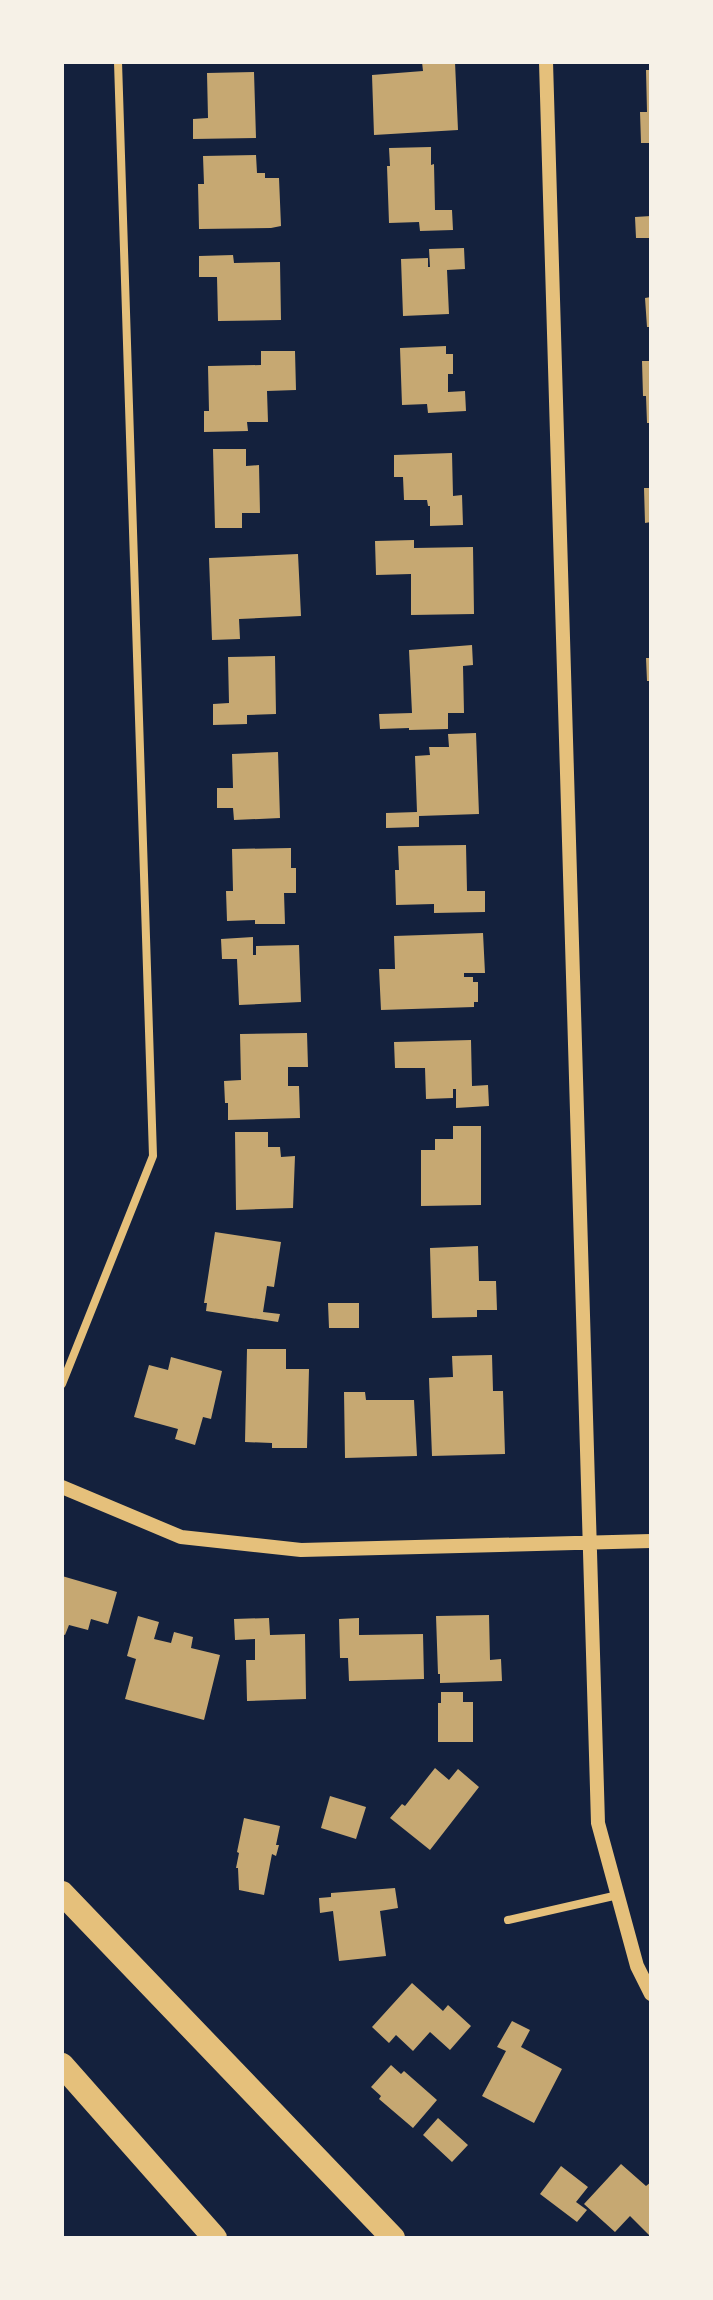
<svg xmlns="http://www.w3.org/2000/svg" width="713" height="2300" viewBox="0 0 713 2300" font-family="'Zilla Slab',serif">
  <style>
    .building { fill: #c6a872 }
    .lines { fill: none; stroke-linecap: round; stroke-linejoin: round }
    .minor { stroke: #e5c07b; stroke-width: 8 }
    .tertiary { stroke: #e5c07b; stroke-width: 14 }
    .motorway { stroke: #e5c07b; stroke-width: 24 }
  </style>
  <rect width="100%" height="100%" fill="#14213d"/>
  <!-- building -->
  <path class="building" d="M422 62H455L458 130 374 135 372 75 423 71Z
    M646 70H651V143H641L640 112H647Z
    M254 72 256 138 193 139V119L208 118 207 73Z
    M431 147V165L434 164 435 210H452L453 230 420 231 419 222 389 223 387 166H390L389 148Z
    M256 155 257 173H265V178H279L281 226 271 228 199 229 198 184H204L203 156Z
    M651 216V238H636L635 217Z
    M464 248 465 269 447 270 449 314 403 316 401 259 428 258V267H430L429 249Z
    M233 255 234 263 280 262 281 320 218 321 217 277H199V256Z
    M651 297V327H647L645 298Z
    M446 346V354H453V374H448V392L465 391 466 411 428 413 427 404 402 405 400 348Z
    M261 351H295L296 390 267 391 268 422H247L248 431 204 432V411H209L208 366 261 365Z
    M642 361H651V423H647L646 396H643Z
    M213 449H246V466L259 465 260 513H242V528H215Z
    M452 453 453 496 462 495 463 525 430 526V506H428L427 500H404L403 477H394V455Z
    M644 488H651V522L645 523Z
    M414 540V548L473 547 474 614 411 615V574L376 575 375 541Z
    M298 554 301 616 239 619 240 639 212 640 209 558Z
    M472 645 473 665 463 666 464 713H448V729L409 730V728L380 729 379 714 412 713 409 650Z
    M275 656 276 714 247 715V724L213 725V704L229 703 228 657Z
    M646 658H651V681H647Z
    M476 733 479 814 419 816V827L386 828V813L417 812 415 756 430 755 429 747H449L448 734Z
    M278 752 280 818 234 820 233 808H217V788H233L232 754Z
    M466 845 467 891H485V912L434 913V904L396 905 395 870H399L398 846Z
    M291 848V868H296V893H284L285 924H255V920L227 921 226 891H233L232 849Z
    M483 933 485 973H464V977H473V982H478V1002H474V1007L381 1010 379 969H395L394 936Z
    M253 937V955H256V946L299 945 301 1002 239 1005 237 959H222L221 939Z
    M307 1033 308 1067H288V1086H299L300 1118 228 1120V1103H225L224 1081 241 1080 240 1034Z
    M471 1040 472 1086 488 1085 489 1106 456 1108V1089H453V1098L426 1099 425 1068H395L394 1042Z
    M453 1126H481V1205L421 1206V1150H435V1139H453Z
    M235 1132H268V1147H280L281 1157 295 1156 293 1208 236 1210Z
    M215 1232 281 1242 274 1287 267 1286 263 1312 280 1314 278 1322 206 1311 207 1303H204Z
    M478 1246 479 1281H496L497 1310H477V1317L432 1318 430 1248Z
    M328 1303H359V1328H329Z
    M247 1349H286V1369H309L307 1448H272V1443L245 1442Z
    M492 1355 493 1391H503L505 1454 432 1456 429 1378 453 1377 452 1356Z
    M171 1357 222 1371 211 1419 203 1417 195 1445 175 1439 178 1429 134 1417 149 1365 168 1370Z
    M344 1392H365L366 1400H414L417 1456 345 1458Z
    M62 1576 117 1592 108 1624 91 1619 88 1630 69 1625 65 1635 62 1634Z
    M489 1615 490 1660 501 1659 502 1681 440 1683V1674H438L436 1616Z
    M138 1616 159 1622 154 1639 171 1643 174 1632 193 1637 191 1648 220 1655 204 1720 125 1699 136 1659 127 1656Z
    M269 1618 270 1635 305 1634 306 1699 247 1701 246 1660H255V1639L235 1640 234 1619Z
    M359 1618V1635L423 1634 424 1679 349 1681 348 1658H340L339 1619Z
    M441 1692H463V1702H473V1742H438V1703H441Z
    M435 1768 449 1780 458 1769 479 1787 430 1850 390 1818 402 1804 405 1806Z
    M330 1796 366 1807 356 1839 321 1828Z
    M244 1818 280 1826 276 1845H279L276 1856 272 1854 264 1895 239 1890 238 1868H236L239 1853 237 1852Z
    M395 1888 398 1908 380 1911 386 1956 339 1961 333 1911 320 1913 319 1898 331 1897V1893Z
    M412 1983 443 2011 448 2005 471 2026 450 2050 430 2032 413 2051 396 2035 389 2043 372 2027Z
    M512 2021 530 2030 521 2047 562 2069 534 2123 482 2096 506 2051 497 2047Z
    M391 2065 401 2074 404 2071 437 2100 413 2128 379 2099 381 2096 371 2087Z
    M438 2118 468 2145 452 2162 423 2135Z
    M621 2164 646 2186 651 2182V2237L630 2216 615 2232 584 2204Z
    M561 2166 588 2187 576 2202 587 2210 577 2222 540 2194Z"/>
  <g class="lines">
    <!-- minor -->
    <path class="minor" d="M62 1384 153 1156 118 62
      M508 1920 618 1895"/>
    <!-- tertiary -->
    <path class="tertiary" d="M546 62 598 1823 637 1966 651 1994
      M62 1487 181 1537 301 1550 651 1541"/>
    <!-- motorway -->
    <path class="motorway" d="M62 1893 393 2238
      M62 2065 215 2238"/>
  </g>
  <!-- border -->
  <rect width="713" height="2300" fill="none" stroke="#f6f1e7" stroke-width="128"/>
</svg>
